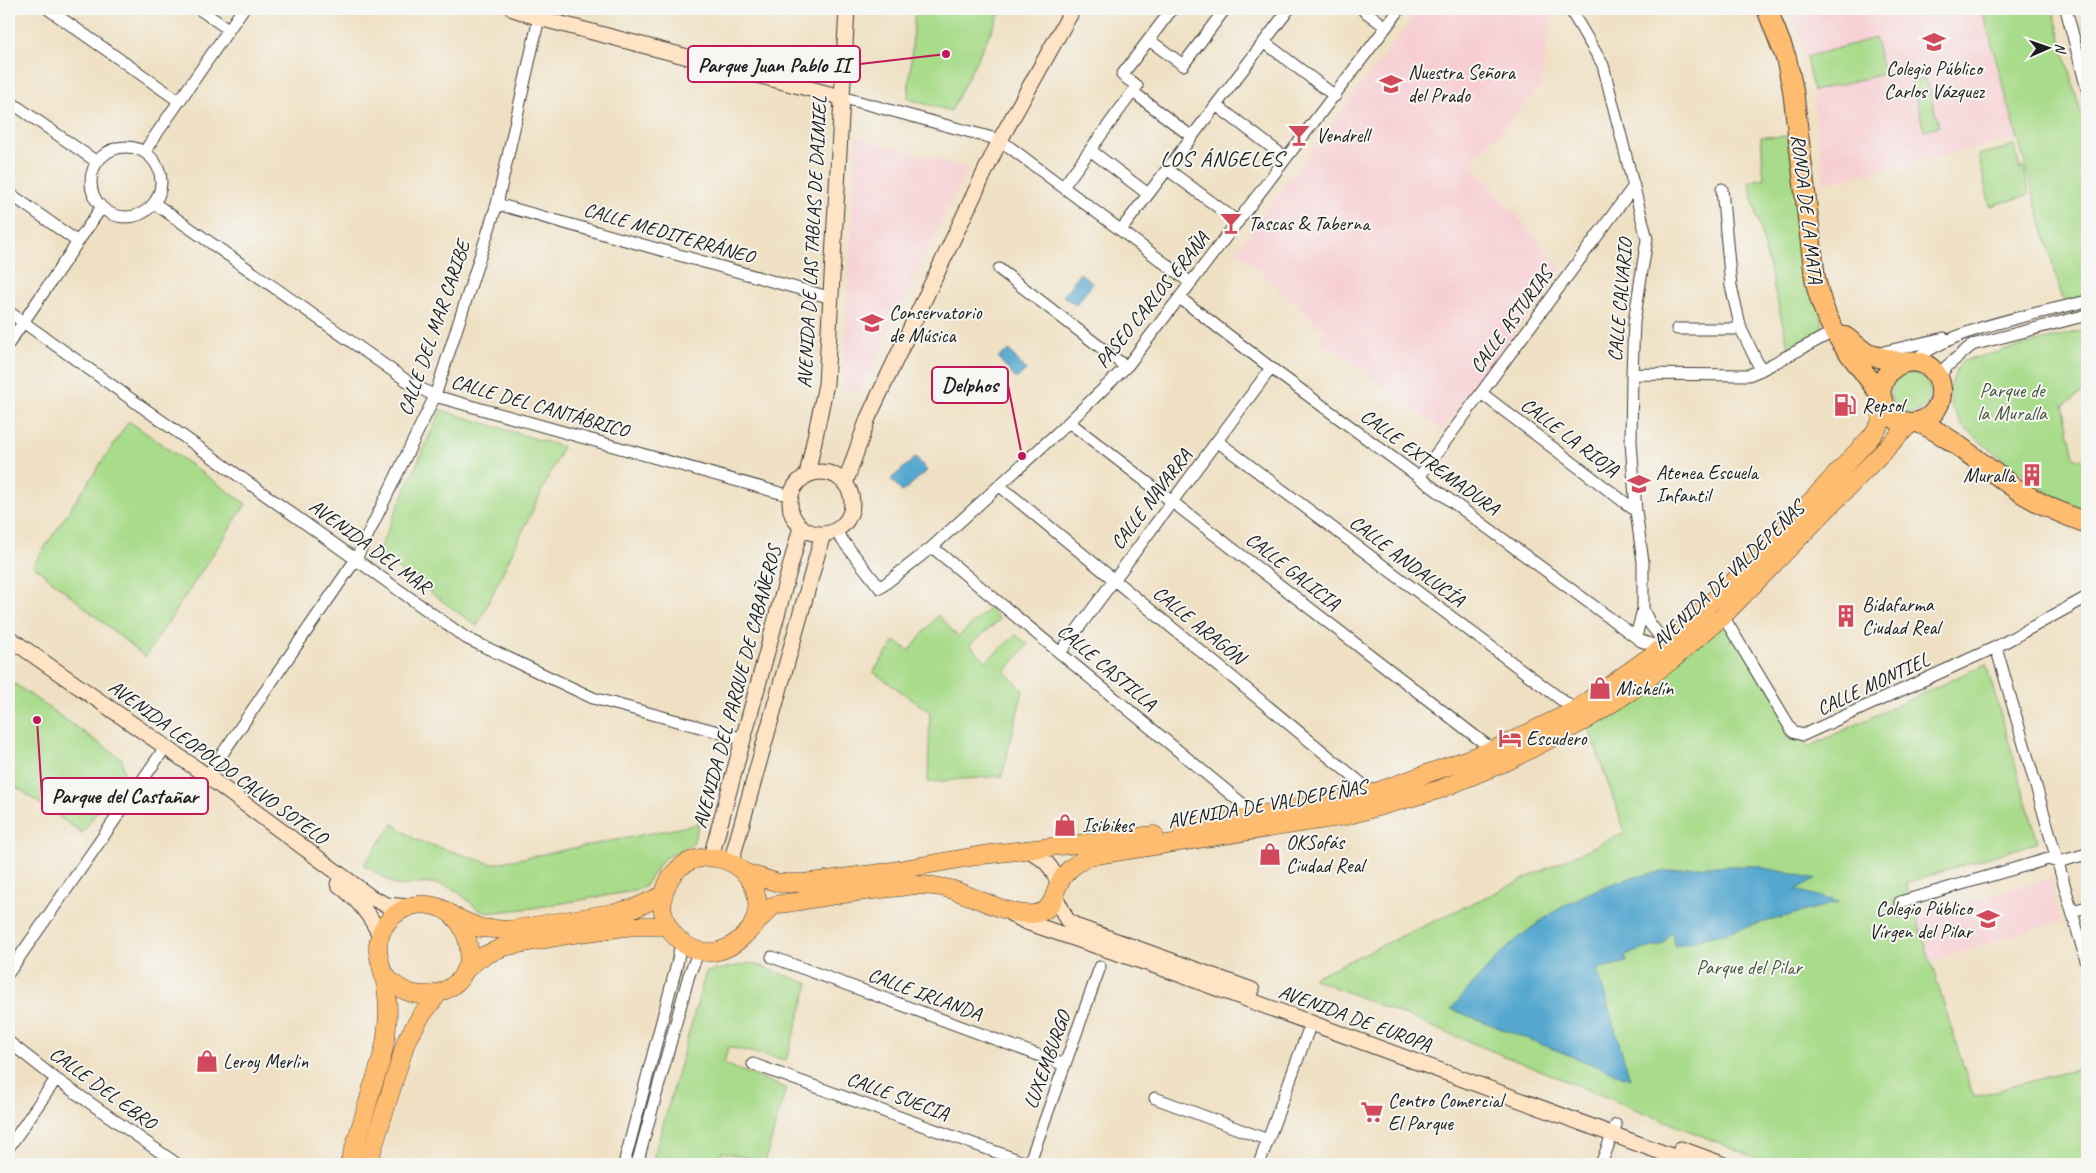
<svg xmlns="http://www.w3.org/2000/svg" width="2096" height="1173" viewBox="0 0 2096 1173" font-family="Caveat,sans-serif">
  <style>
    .built { fill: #f7cfd3 }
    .green { fill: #a8db8a; stroke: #627c53 }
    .water { fill: #54a7cf; stroke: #386276 }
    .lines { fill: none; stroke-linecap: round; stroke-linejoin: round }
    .street-casing { stroke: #3c3935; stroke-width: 13 }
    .secondary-casing { stroke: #3c3935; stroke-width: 17 }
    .primary-casing { stroke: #3c3935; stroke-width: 19 }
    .highway-casing { stroke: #3c3935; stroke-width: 22 }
    .street { stroke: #fff; stroke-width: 11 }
    .secondary { stroke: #fee4c5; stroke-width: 15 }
    .primary { stroke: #fdbc6f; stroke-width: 18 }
    .highway { stroke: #fdbc6f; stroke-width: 20 }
    .labels { text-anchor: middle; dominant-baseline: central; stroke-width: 4; stroke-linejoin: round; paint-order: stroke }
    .poi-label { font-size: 20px; fill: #1c1c1c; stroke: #f6f6f2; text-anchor: start }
    .street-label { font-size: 20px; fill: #1c1c1c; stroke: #f6f6f2 }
    .park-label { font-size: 20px; fill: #46553d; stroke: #f6f6f2 }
    .quarter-label { font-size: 22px; letter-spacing: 1px; fill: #1c1c1c; stroke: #f6f6f2 }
    .leader { fill: none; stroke: #c2185b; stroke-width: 2 }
    .callout-dot { fill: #c2185b; stroke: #f6f6f2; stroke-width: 2 }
    .callout { fill: #f6f6f2; stroke: #c2185b; stroke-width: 2 }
    .callout-label { font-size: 21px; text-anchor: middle; font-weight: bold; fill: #1c1c1c }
  </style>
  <rect width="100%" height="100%" fill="#f6f6f2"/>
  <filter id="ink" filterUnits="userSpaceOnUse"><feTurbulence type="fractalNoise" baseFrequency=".02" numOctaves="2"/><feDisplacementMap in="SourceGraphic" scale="10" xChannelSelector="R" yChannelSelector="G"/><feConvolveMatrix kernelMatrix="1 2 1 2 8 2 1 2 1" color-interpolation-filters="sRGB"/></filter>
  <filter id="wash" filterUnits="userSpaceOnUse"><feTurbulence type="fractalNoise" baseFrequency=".0096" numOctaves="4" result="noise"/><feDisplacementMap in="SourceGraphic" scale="20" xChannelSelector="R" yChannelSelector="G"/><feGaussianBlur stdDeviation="1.12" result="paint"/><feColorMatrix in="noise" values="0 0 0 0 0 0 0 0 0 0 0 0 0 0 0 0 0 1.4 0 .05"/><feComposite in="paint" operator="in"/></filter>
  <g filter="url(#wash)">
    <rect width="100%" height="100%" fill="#efe0c3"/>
    <!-- built -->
    <path class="built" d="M1419 9H1553L1540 88 1471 163 1562 269 1442 430 1319 339 1325 330 1236 250Z
      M1803 9H1982L2018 138 1824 183 1813 91 1884 74 1875 38 1806 57 1800 32 1792 12Z
      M857 137 967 168 862 389 859 393 842 388Z
      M2050 878 2060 921 1930 962 1917 918Z"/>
    <!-- green -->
    <path class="green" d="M915 9H1002L951 111 908 99Z
      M1982 9H2053L2087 136V295L2063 301Z
      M1875 38 1884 74 1813 91 1806 57Z
      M1926 78 1939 126 1924 130 1912 82Z
      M1798 136 1824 337 1790 355 1749 182 1764 178 1761 137Z
      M2014 146 2020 169 2024 167 2029 195 1990 206 1978 155Z
      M2087 329V390L2063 405 2074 457 2087 462V513L2065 505 1983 444 1963 426 1952 408 1949 391 1956 371 1963 361Z
      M1890 393a20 20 0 1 1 40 0a20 20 0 1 1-40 0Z
      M441 410 563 447 477 626 377 554Z
      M129 421 246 504 145 657 33 565Z
      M990 608 999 620 970 645 986 661 1016 635 1028 644 1005 672 1023 690 1002 776 928 782 930 712 873 672 895 641 909 651 938 615 958 637Z
      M1723 616 1808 747 1986 664 2038 842 1906 883 1973 1097 2087 1066V1164H1771L1312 978 1625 832 1586 720Z
      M9 680 122 759 124 773 82 833 9 782Z
      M393 824 416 840 492 864 699 824 693 844 663 859 644 887 634 891 533 908 487 913 479 910 457 891 444 885 431 883 397 886 364 865Z
      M752 963 809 984 786 1060 728 1047 724 1064 786 1088 765 1162 722 1152 718 1164H652L706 972Z"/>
    <!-- water -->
    <path class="water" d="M1080 273 1093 283 1076 305 1063 296Z
      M1009 350 1026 370 1016 379 998 358Z
      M916 457 927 471 902 492 891 479Z
      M1704 866H1755L1817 879 1796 890 1839 902 1675 946 1671 932 1663 944 1625 955 1627 962 1597 969 1630 1079 1451 1009C1465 993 1479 976 1494 961 1527 927 1570 898 1614 883 1643 873 1674 870 1704 866Z"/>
  </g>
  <g filter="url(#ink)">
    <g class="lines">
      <defs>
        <path id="street" d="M48 9 179 101
          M199 9 228 29
          M1362 9 1386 27
          M1570 9 1603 65 1647 239 1634 322 1632 374 1631 442 1636 511 1643 562V609L1636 637
          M2066 9 2087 89
          M1149 40 1183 65 1225 9
          M1264 42 1335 96
          M1133 92 1192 137
          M841 97 1000 140 1191 283
          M9 101 97 162
          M1216 105 1286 158
          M91 182a35 35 0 1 1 70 0a35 35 0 1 1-70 0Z
          M1090 150 1148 194
          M144 152 243 9
          M1167 169 1238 222
          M1063 187 1137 86 1122 75 1172 9
          M1722 189 1731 286 1741 329 1761 370
          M9 193 78 242
          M154 203 410 383 435 396 791 496
          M497 204 832 298
          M1121 230 1289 9
          M999 269 1126 367
          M1180 298 1271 368 1641 641 1662 648
          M9 312 466 638 593 698 744 739
          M1677 329H1741
          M9 343 101 208
          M1879 353 1944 338
          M1911 362C1958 326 2030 316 2087 301
          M1632 374 1749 375 1761 370 1833 332
          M1940 383 1941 376 1946 367 1972 345 2087 315
          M1481 393 1636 511
          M1069 422 1493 750
          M1217 441 1575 710
          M1419 477 1634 186
          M1000 486 1373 793
          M835 531 880 588 932 547 1069 422 1128 365 1400 9
          M932 547 1257 816
          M1643 609 1650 624 1658 634 1664 651
          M1723 616 1793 732 1803 735 1996 647 2087 597
          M1996 647 2087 964
          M1060 653 1271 368
          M207 776 356 559 435 396 497 204 539 18
          M1900 902 2048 859 2058 862 2087 854
          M2072 911 2087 907
          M772 957 1065 1065
          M9 972 162 752
          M9 1042 56 1079 177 1164
          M753 1064 1029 1164
          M1155 1098 1268 1140
          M9 1147 56 1079
          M624 1164 677 964 681 942
          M637 1164 689 975 699 951
          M1029 1164 1100 967
          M1259 1164 1311 1023
          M1601 1164 1616 1125"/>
        <path id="secondary" d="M513 9 539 18 841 97
          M790 503a31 31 0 1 1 62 0a31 31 0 1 1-62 0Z
          M807 475 826 384 847 9
          M845 484 868 418 1000 140 1073 9
          M9 638 207 776 372 898 387 905 409 907
          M1027 849C1043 858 1053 866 1058 884
          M711 857 801 527
          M731 862 823 534
          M338 884C356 898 371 915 380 936
          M1055 896 1067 920 1078 927 1252 990
          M1010 913 1026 922 1173 972 1693 1164
          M1681 1149 1722 1164"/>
        <path id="primary" d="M1182 830 1373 793 1493 750 1575 710 1662 648 1749 567 1871 437 1880 424 1883 406
          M746 873 779 883H803L881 873 982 855 1154 835
          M455 917 480 928 509 930 618 912 637 907 663 895
          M751 929C753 923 756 917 757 911 763 855 683 835 665 890 662 898 661 907 664 916 668 929 676 940 689 947 723 963 741 939 762 917 766 914 769 909 773 906 779 903 789 903 795 902 835 894 876 890 916 885 927 885 938 886 950 889 973 895 1024 925 1045 910 1054 904 1054 893 1059 884 1065 870 1077 863 1090 856L1345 816 1438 790 1508 761 1586 720 1631 691 1672 660 1723 616 1911 423
          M464 971 481 957 503 947 573 934 633 926H667
          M349 1164C357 1139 365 1113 372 1088 379 1068 386 1047 387 1026 389 1009 387 989 383 973 380 960 375 949 380 936 387 914 411 900 434 906 451 910 462 923 467 939 482 987 417 1019 383 972
          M368 1164 407 1039 421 1016 438 994"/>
        <path id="highway" d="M1767 9 1786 58 1793 90 1815 278C1826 334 1849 349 1879 393 1885 401 1884 411 1894 418 1905 425 1920 424 1930 416 1937 410 1942 400 1941 389 1938 352 1884 351 1880 395
          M1845 337 1867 354 1901 363
          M1918 422C1957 439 1987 471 2024 494 2044 506 2065 515 2087 523"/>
      </defs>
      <!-- street casing -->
      <use href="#street" class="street-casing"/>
      <!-- secondary casing -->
      <use href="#secondary" class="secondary-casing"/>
      <!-- primary casing -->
      <use href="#primary" class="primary-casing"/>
      <!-- highway casing -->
      <use href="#highway" class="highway-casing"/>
      <!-- street -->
      <use href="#street" class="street"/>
      <!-- secondary -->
      <use href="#secondary" class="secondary"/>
      <!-- primary -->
      <use href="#primary" class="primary"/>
      <!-- highway -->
      <use href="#highway" class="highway"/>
    </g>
  </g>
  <!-- icons -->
  <defs>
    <symbol id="school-bare" viewBox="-9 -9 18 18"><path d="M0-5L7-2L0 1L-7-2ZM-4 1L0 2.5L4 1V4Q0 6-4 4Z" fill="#d1495b" stroke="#f6f6f2" stroke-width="2.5" paint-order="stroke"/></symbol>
    <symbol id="bar-bare" viewBox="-9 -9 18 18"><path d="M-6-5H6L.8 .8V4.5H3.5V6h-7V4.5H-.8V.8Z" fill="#d1495b" stroke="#f6f6f2" stroke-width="2.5" paint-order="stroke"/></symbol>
    <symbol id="university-bare" viewBox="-9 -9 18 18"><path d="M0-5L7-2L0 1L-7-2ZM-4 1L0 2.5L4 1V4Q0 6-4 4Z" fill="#d1495b" stroke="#f6f6f2" stroke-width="2.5" paint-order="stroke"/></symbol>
    <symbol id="fuel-bare" viewBox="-9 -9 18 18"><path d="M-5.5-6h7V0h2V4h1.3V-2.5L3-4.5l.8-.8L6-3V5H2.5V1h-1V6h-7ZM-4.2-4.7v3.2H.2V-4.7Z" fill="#d1495b" stroke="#f6f6f2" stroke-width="2.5" paint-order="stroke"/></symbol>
    <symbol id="building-bare" viewBox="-9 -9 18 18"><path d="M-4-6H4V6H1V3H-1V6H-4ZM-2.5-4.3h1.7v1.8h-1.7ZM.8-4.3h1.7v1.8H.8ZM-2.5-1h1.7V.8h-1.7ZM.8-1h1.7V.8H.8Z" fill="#d1495b" stroke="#f6f6f2" stroke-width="2.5" paint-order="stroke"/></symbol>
    <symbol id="shop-bare" viewBox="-9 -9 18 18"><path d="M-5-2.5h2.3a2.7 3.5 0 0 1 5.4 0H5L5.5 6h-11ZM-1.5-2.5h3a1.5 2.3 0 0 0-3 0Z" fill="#d1495b" stroke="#f6f6f2" stroke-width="2.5" paint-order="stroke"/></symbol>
    <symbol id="hotel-bare" viewBox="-9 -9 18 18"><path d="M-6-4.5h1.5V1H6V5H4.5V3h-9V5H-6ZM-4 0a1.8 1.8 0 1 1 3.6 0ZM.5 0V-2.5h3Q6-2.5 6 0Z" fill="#d1495b" stroke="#f6f6f2" stroke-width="2.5" paint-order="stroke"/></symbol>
    <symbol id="supermarket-bare" viewBox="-9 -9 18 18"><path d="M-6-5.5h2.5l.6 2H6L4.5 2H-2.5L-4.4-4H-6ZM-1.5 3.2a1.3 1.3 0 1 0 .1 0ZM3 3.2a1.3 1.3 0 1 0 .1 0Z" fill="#d1495b" stroke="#f6f6f2" stroke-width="2.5" paint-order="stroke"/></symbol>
  </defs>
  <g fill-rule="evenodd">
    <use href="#school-bare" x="1918" y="26" width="32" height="32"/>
    <use href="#school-bare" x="1375" y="68" width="32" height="32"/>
    <use href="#bar-bare" x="1283" y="119" width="32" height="32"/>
    <use href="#bar-bare" x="1215" y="207" width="32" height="32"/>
    <use href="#university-bare" x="856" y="307" width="32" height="32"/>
    <use href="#fuel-bare" x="1829" y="389" width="32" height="32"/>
    <use href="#building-bare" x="2016" y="459" width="32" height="32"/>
    <use href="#school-bare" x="1623" y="468" width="32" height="32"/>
    <use href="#building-bare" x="1830" y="600" width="32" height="32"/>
    <use href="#shop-bare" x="1584" y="672" width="32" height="32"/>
    <use href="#hotel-bare" x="1494" y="722" width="32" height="32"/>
    <use href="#shop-bare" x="1049" y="809" width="32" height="32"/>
    <use href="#shop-bare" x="1254" y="838" width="32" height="32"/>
    <use href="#school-bare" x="1972" y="903" width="32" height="32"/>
    <use href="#shop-bare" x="191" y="1045" width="32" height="32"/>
    <use href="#supermarket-bare" x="1356" y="1096" width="32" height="32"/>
  </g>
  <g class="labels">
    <!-- poi labels -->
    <g class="poi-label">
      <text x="1934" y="68" text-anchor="middle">Colegio Público<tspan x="1934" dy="23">Carlos Vázquez</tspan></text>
      <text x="1408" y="72">Nuestra Señora<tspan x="1408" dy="23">del Prado</tspan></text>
      <text x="1316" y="135">Vendrell</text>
      <text x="1248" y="223">Tascas &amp; Taberna</text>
      <text x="889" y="312">Conservatorio<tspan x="889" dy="23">de Música</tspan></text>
      <text x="1862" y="405">Repsol</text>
      <text x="1656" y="472">Atenea Escuela<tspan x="1656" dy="23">Infantil</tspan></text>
      <text x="2015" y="475" text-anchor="end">Muralla</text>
      <text x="1862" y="604">Bidafarma<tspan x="1862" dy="23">Ciudad Real</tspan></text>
      <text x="1616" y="688">Michelín</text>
      <text x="1526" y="738">Escudero</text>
      <text x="1082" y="825">Isibikes</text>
      <text x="1286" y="842">OKSofás<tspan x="1286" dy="23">Ciudad Real</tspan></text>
      <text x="1972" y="908" text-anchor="end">Colegio Público<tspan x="1972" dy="23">Vírgen del Pilar</tspan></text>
      <text x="223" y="1061">Leroy Merlin</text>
      <text x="1388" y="1100">Centro Comercial<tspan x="1388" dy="23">El Parque</tspan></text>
    </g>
    <!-- street labels -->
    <g class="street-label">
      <text transform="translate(1807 209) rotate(83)">RONDA DE LA MATA</text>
      <text transform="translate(669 233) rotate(16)">CALLE MEDITERRÁNEO</text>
      <text transform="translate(812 242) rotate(-87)">AVENIDA DE LAS TABLAS DE DAIMIEL</text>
      <text transform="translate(1152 300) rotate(-51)">PASEO CARLOS ERAÑA</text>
      <text transform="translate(1620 300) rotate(-85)">CALLE CALVARIO</text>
      <text transform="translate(1511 320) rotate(-54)">CALLE ASTURIAS</text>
      <text transform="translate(434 328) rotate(-71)">CALLE DEL MAR CARIBE</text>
      <text transform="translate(540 406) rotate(16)">CALLE DEL CANTÁBRICO</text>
      <text transform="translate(1570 437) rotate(37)">CALLE LA RIOJA</text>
      <text transform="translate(1430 462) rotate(36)">CALLE EXTREMADURA</text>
      <text transform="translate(1151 499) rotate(-53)">CALLE NAVARRA</text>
      <text transform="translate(370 546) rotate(36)">AVENIDA DEL MAR</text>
      <text transform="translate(1407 561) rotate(37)">CALLE ANDALUCÍA</text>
      <text transform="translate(1293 571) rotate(38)">CALLE GALICIA</text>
      <text transform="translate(1728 575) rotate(-44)">AVENIDA DE VALDEPEÑAS</text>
      <text transform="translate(1199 625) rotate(39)">CALLE ARAGÓN</text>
      <text transform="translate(1107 667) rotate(40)">CALLE CASTILLA</text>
      <text transform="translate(1873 684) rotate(-25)">CALLE MONTIEL</text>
      <text transform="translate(737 687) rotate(-75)">AVENIDA DEL PARQUE DE CABAÑEROS</text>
      <text transform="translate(218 762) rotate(36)">AVENIDA LEOPOLDO CALVO SOTELO</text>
      <text transform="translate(1267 804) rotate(-10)">AVENIDA DE VALDEPEÑAS</text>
      <text transform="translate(925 994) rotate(20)">CALLE IRLANDA</text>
      <text transform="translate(1355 1018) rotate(20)">AVENIDA DE EUROPA</text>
      <text transform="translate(1047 1060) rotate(-70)">LUXEMBURGO</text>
      <text transform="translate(103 1088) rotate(36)">CALLE DEL EBRO</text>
      <text transform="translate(898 1096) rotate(20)">CALLE SUECIA</text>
    </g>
    <!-- park labels -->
    <g class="park-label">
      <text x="2012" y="390">Parque de<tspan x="2012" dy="23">la Muralla</tspan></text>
      <text x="1749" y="967">Parque del Pilar</text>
    </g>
    <!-- quarter labels -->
    <g class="quarter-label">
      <text x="1222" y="159">LOS ÁNGELES</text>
    </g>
  </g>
  <!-- callouts -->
  <path class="leader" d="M946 54L860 64M1022 456L1008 385M37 720L42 796"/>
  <g class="callout-dot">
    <circle cx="946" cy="54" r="5"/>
    <circle cx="1022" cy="456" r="5"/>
    <circle cx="37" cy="720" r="5"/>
  </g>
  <g class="callout">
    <rect x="688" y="46" width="172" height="36" rx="5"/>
    <rect x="932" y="367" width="76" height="36" rx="5"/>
    <rect x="42" y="778" width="166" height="36" rx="5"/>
  </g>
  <g class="callout-label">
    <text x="774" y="72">Parque Juan Pablo II</text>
    <text x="970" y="392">Delphos</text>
    <text x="125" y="803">Parque del Castañar</text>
  </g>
  <!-- margin -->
  <rect width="2096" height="1173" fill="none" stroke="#f6f6f2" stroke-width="30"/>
  <!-- north arrow -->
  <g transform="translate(2048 48) rotate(88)" stroke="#f6f6f2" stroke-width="4" paint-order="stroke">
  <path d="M0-4L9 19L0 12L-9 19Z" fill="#1c1c1c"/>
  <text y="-8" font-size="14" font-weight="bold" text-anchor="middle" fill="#1c1c1c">N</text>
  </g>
</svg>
